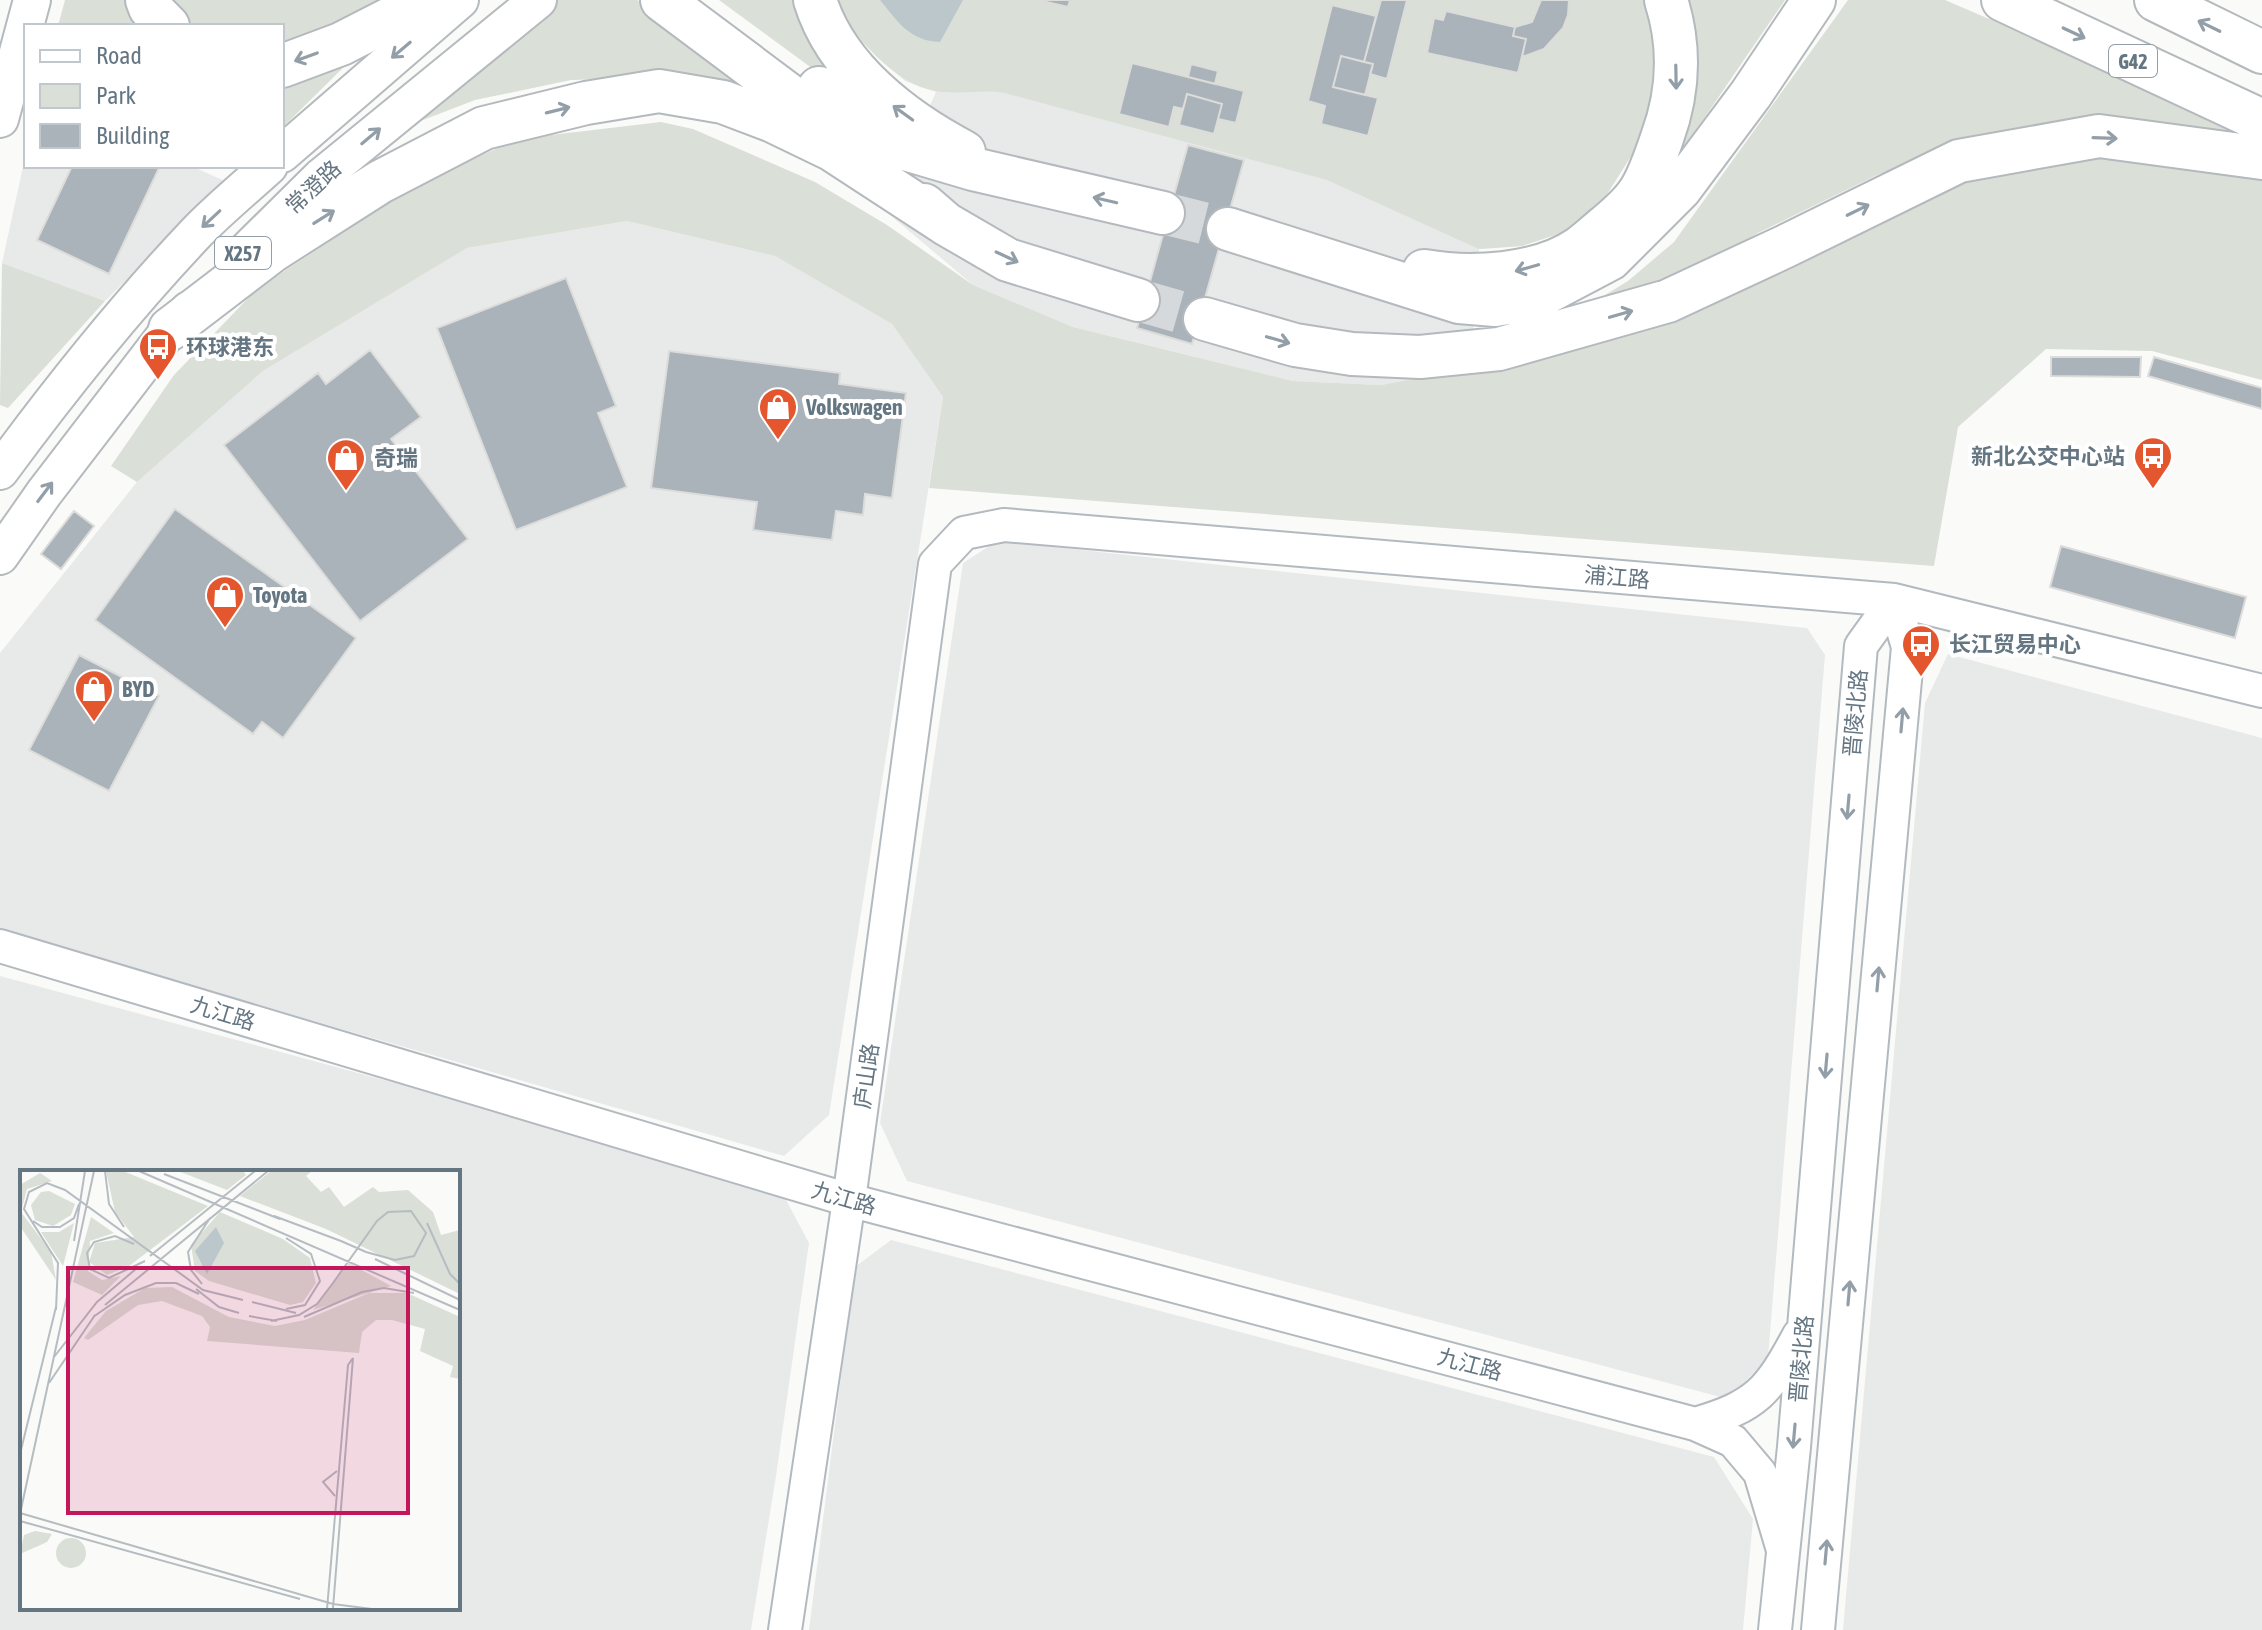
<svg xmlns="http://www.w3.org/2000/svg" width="2262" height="1630" viewBox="0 0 2262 1630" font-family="'Asap Condensed','Noto Sans SC',sans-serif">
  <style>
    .built { fill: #e8e9e9; fill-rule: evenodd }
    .green { fill: #dadfd7 }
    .water { fill: #bbc7cb }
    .building { fill: #aab3b9; stroke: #dcdcda; stroke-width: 2 }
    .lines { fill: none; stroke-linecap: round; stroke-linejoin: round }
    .highway-tunnel { stroke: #d5d9db; stroke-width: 42; stroke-dasharray: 42 21; stroke-linecap: butt }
    .secondary-casing { stroke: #b3babf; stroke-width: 36 }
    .primary-casing { stroke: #b5babe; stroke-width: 40 }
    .highway-casing { stroke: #b4b9bd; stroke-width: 46 }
    .secondary { stroke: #fff; stroke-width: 32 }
    .primary { stroke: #fff; stroke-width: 36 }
    .highway { stroke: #fff; stroke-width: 42 }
    .oneway { stroke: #939fa8 }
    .labels { text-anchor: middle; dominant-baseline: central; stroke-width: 8; stroke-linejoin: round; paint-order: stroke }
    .shield { fill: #fff; stroke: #939fa8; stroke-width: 2 }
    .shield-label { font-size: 20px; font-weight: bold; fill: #657683 }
    .street-label { font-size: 22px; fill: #657683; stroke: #fff }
    .poi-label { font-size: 22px; font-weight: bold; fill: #657683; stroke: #fff; text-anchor: start }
    .inset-road { fill: none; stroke: #b5bdc2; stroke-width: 2 }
    .view { fill: #c2185b; fill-opacity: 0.15; stroke: #c2185b; stroke-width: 4 }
    .inset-edge { fill: none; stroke: #657683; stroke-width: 4 }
  </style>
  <rect width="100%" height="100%" fill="#fafaf8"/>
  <!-- built -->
  <path class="built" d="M1645 0 1654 48 1633 153 1604 199 1564 232 1522 246 1479 249 1470 369 1381 385 1293 381 1073 327 973 285 883 209 936 92 905 81 880 58Z
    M26 153V166H191L227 182 105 301 2 263Z
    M627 221 775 256 892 324 943 397 829 1115 784 1156 0 931V653L137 482 263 371 467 248Z
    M997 541 1807 628 1825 655 1768 1358 1728 1399 907 1181 880 1123 963 563Z
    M1948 654 2262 738V1630H1843L1925 703Z
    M0 976 598 1138 785 1198 809 1243 776 1476 751 1630H0ZM22 1172H458V1608H22Z
    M891 1240 1714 1457 1753 1519 1743 1630H809L855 1267Z"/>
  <!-- green -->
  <path class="green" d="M65 0H124L137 26H58Z
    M159 0H385L336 28 282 48V26H186Z
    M552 0H637L769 100 636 78 571 80 475 100 410 125Z
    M719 0H799L842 73 832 83Z
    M829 0H1645L1654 48 1651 102 1633 153 1604 199 1564 232 1522 246 1479 249 1327 180 1005 93C982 89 959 95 936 91 893 85 854 33 829 0Z
    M1677 0H1785L1670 168Z
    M1848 0H1945L2239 126 2234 134 1975 144 1877 175 1758 233 1705 266 1647 289 1592 303 1628 281 1674 242Z
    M354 57 282 128V81Z
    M661 122 693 129 815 182 887 225 973 285 1073 327 1293 381 1381 385 1574 349 1965 180 2099 152 2262 173V380L2152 351 2046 349 1958 427 1934 566 929 488 943 397 892 324 775 256 627 221 467 248 263 371 137 482 111 466 174 375 257 289 412 187 517 139Z
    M2 263 105 301 8 408 0 405Z"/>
  <!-- water -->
  <path class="water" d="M880 0H963L940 42C910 41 898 22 880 0Z"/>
  <!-- building -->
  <path class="building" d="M1038 0H1070L1068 7Z
    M1381 0H1407L1387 79 1370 74 1373 64 1364 62Z
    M1569 0 1568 15 1563 28 1544 49 1522 57 1526 39 1513 36 1515 27 1532 22 1541 0Z
    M1332 5 1376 16 1364 62 1341 56 1333 87 1378 98 1368 136 1321 124 1325 106 1308 101Z
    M1446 11 1515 27 1513 36 1526 39 1518 73 1427 53 1434 18 1443 20Z
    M1341 56 1373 64 1365 95 1333 87Z
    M1132 63 1244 91 1236 123 1218 119 1222 104 1187 94 1183 109 1174 107 1169 127 1119 114Z
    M1191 64 1218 71 1215 84 1188 77Z
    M1187 94 1222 104 1214 134 1179 125Z
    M1188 145 1244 160 1192 344 1137 328Z
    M72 166H160L109 274 37 240Z
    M566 278 616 406 598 413 627 487 516 530 437 328Z
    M370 350 421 417 391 439 468 539 360 621 224 445 318 373 326 384Z
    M669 351 840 373 839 384 906 393 892 498 865 494 863 515 836 511 832 540 753 530 757 502 651 488Z
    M2051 357H2141L2140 377 2051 376Z
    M2154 357 2262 388V409L2148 376Z
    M175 509 356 638 283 738 262 722 253 734 95 620Z
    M74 511 94 526 61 569 41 554Z
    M2061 546 2246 597 2235 638 2050 587Z
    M79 655 159 696 109 791 29 750Z"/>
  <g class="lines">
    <!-- highway-tunnel -->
    <path class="highway-tunnel" d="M1163 213 1228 229
      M1138 300 1205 319"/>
    <defs>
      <path id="secondary" d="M0 946 849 1200 1695 1424 1733 1441 1760 1473 1783 1550
        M1695 1424C1757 1406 1769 1391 1799 1335
        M785 1630 849 1200 935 564 964 533 1004 525 1894 600 2262 691
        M1775 1630 1794 1447 1861 646 1894 600
        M1818 1630 1908 647 1894 600"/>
      <path id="primary" d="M0 119 32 0
        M282 154 460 0
        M236 261 321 177 538 0
        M0 471C61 388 125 308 196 233 219 209 245 188 269 166
        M0 556 44 493 170 329 189 310"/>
      <path id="highway" d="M147 0 150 8 168 26
        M662 0 837 131
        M815 0C836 69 903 120 964 152
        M2003 0 2262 121
        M2156 0 2262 52
        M282 66 341 44 427 0
        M819 88 902 148 973 169 1163 213
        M924 205 946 224 1008 260 1138 300
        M1228 229 1459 302 1495 305 1536 298 1610 259 1680 189 1751 94 1814 0
        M1424 271C1470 279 1538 276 1579 248 1589 241 1598 232 1607 225 1619 215 1633 203 1641 189 1650 174 1656 155 1662 138 1679 92 1681 47 1666 0
        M1205 319 1295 345 1352 354 1420 357 1499 349 1668 301 1786 246 1959 161 2099 136 2262 158
        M170 329 272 251 380 182 484 128 586 103 659 91 723 102 773 121 831 149 946 224"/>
    </defs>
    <!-- secondary casing -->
    <use href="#secondary" class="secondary-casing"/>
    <!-- primary casing -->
    <use href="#primary" class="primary-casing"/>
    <!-- highway casing -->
    <use href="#highway" class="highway-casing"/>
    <!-- secondary -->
    <use href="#secondary" class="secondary"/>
    <!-- primary -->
    <use href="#primary" class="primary"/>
    <!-- highway -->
    <use href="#highway" class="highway"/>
  </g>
  <!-- one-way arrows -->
  <defs><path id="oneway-shaft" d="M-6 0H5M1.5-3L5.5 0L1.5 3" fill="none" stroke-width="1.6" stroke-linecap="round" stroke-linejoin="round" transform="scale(2)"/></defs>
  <g class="oneway">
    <use href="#oneway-shaft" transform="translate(2209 26) rotate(-154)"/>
    <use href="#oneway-shaft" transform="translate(2074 33) rotate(25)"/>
    <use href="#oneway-shaft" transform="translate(401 50) rotate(140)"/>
    <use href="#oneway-shaft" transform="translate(306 57) rotate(160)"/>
    <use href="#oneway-shaft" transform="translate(1676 77) rotate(89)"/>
    <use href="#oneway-shaft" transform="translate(558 110) rotate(-14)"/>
    <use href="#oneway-shaft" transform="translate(903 113) rotate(-144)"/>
    <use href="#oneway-shaft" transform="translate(371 136) rotate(-40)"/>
    <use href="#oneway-shaft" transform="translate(2105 138) rotate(2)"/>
    <use href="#oneway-shaft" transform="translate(1105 200) rotate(-167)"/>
    <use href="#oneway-shaft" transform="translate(1858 210) rotate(-26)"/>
    <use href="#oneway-shaft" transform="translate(324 217) rotate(-32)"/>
    <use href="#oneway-shaft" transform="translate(211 219) rotate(137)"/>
    <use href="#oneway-shaft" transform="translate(1007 257) rotate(25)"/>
    <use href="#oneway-shaft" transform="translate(1527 268) rotate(164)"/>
    <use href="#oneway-shaft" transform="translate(1621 314) rotate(-16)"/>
    <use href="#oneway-shaft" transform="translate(1278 340) rotate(16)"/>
    <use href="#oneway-shaft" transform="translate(45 492) rotate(-53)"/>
    <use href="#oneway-shaft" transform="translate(1902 720) rotate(-85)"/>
    <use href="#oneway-shaft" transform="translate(1848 807) rotate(95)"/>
    <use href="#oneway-shaft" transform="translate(1878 979) rotate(-85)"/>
    <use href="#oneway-shaft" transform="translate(1826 1066) rotate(95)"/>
    <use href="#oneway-shaft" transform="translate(1849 1293) rotate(-85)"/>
    <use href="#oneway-shaft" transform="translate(1794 1436) rotate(95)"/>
    <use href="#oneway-shaft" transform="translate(1826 1552) rotate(-85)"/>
  </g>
  <!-- icons -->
  <defs>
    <symbol id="bus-pin" viewBox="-11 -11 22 30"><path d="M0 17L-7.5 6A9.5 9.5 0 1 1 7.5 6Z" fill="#e4572e" stroke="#fff"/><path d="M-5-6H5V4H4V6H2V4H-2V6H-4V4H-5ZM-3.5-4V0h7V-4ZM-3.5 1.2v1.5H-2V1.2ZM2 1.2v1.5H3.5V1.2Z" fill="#fff"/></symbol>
    <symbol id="shop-pin" viewBox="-11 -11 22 30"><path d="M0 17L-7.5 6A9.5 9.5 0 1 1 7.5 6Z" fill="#e4572e" stroke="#fff"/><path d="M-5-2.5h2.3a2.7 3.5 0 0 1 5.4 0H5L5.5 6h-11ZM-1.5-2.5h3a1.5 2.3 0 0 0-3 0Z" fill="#fff"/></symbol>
  </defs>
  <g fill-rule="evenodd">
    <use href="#bus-pin" x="136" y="325" width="44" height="60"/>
    <use href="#shop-pin" x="756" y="385" width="44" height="60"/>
    <use href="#bus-pin" x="2131" y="434" width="44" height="60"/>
    <use href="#shop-pin" x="324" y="436" width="44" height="60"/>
    <use href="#shop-pin" x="203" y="573" width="44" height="60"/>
    <use href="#bus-pin" x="1899" y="622" width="44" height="60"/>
    <use href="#shop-pin" x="72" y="667" width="44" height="60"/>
  </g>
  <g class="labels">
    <!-- shield labels -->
    <g class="shield">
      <rect x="2109" y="45" width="48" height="32" rx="6"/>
      <rect x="215" y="237" width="56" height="32" rx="6"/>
    </g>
    <g class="shield-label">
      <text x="2133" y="61">G42</text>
      <text x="243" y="253">X257</text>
    </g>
    <!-- street labels -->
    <g class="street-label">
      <text transform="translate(313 187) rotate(-43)">常澄路</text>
      <text transform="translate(1617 577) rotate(5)">浦江路</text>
      <text transform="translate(1855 713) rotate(-85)">晋陵北路</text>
      <text transform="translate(223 1013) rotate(17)">九江路</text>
      <text transform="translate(866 1076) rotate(-82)">庐山路</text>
      <text transform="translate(844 1198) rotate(16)">九江路</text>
      <text transform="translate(1801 1359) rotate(-85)">晋陵北路</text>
      <text transform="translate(1470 1364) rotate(15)">九江路</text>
    </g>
    <!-- poi labels -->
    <g class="poi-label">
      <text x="186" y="347">环球港东</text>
      <text x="806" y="407">Volkswagen</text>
      <text x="2125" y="456" text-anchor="end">新北公交中心站</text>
      <text x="374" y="458">奇瑞</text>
      <text x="253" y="595">Toyota</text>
      <text x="1949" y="644">长江贸易中心</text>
      <text x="122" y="689">BYD</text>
    </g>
  </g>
  <!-- overview -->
  <g transform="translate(20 1170)">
    <rect width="440" height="440" fill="#fafaf8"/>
    <path d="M86 1H103L188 36 109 96 87 105 69 92 75 73 114 67 95 42ZM158 1H223L226 5 207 20ZM251 1H292L286 6 301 22 309 17 324 37 353 17 359 22 388 20 413 42 421 65 440 60V124L306 59 220 26ZM20 3 32 11 7 19 1 42 31 82 36 110 0 56V15ZM29 21 55 34 51 45 33 56 15 50 11 35 21 22ZM200 42 263 69 290 88 296 113 283 132 270 135 189 111 175 101 171 75ZM71 47 94 63 70 71 68 101 82 110 101 106 82 125 53 112ZM54 53 43 96 21 62H39ZM329 93 371 116 293 140ZM152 117 209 147 255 156 285 150 349 123H387L440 147V209L430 207 433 196 400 181 405 159 372 150H356L342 162 339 183 187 171 190 157 182 146 142 131 118 135 68 170 64 168 86 141 125 118ZM15 361 32 364 27 372 0 384 4 365ZM36 383a15 15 0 1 1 30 0a15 15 0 1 1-30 0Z" fill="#dadfd7"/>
    <path d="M196 57 204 73 187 104 175 81Z" fill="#bbc7cb"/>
    <path class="inset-road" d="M85 1 89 34 104 57M119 1 440 140M144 4 260 49M13 51 22 57H40L54 48 59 34M407 53 430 104 440 114M54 71 65 1M114 74 95 66 74 72 67 83 70 99 89 108 125 91M130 86 235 1M355 89 440 130M182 114 171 100 168 82 190 48M176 119 199 137 219 143M232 132 276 143M85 135 248 1M266 139 285 135 300 111 291 84 266 68M36 140 38 93 4 39 9 22 27 13 45 20 183 120 223 130M229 146 257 151M73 147 105 125 136 113H156L179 124M284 147 342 122 364 118 394 123M251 151 279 145 297 134 313 113 357 51 368 42 391 41 406 63 394 86 375 90 346 82 321 71 254 46M34 187 77 132 117 98M29 213 75 145M0 284 36 137M315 326 303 312 317 301M0 343 313 434 352 439M0 344 74 1M0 351 280 429M313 438 333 188M307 439 328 195 333 188"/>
    <path class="view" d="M48 98H388V343H48Z"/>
    <rect width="440" height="440" class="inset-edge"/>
  </g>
  <!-- legend -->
  <rect x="24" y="24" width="260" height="144" fill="#ffffff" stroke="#c1c8cd" stroke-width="2"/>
  <rect x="40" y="50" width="40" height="12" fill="#ffffff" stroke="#c1c8cd" stroke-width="2"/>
  <text x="96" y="64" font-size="24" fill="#657683">Road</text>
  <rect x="40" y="84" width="40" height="24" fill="#dadfd7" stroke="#c1c8cd" stroke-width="2"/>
  <text x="96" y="104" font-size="24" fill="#657683">Park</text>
  <rect x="40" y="124" width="40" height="24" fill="#aab3b9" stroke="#c1c8cd" stroke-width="2"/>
  <text x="96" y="144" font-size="24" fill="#657683">Building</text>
</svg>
